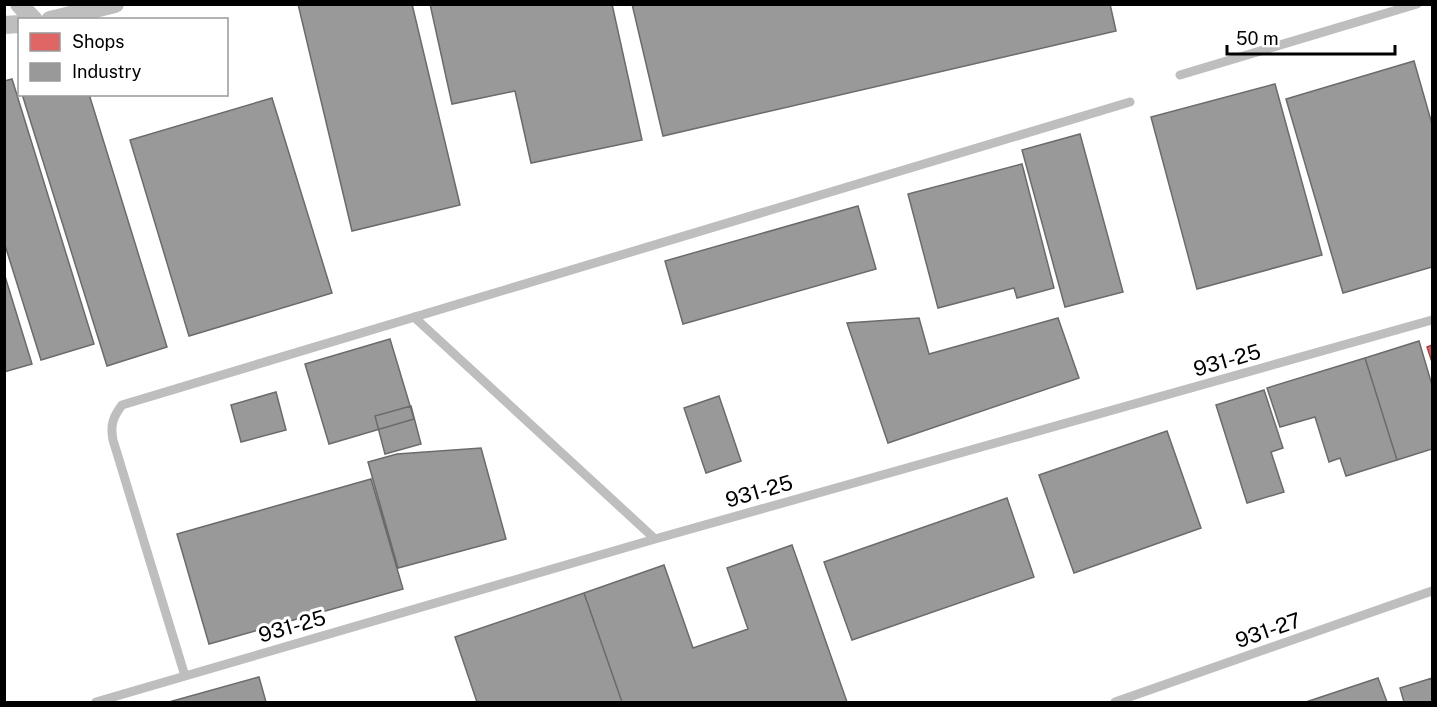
<svg xmlns="http://www.w3.org/2000/svg" width="1437" height="707" viewBox="0 0 1437 707" font-family="'Public Sans',sans-serif">
  <style>
    .shops { fill: #e06666; stroke: #9d4747; stroke-width: 1.5 }
    .industry { fill: #999; stroke: #6b6b6b; stroke-width: 1.5 }
    .lines { fill: none; stroke-linecap: round; stroke-linejoin: round }
    .lane { stroke: #bebebe; stroke-width: 9 }
    .street { stroke: #bebebe; stroke-width: 18 }
    .labels { text-anchor: middle; dominant-baseline: central; stroke-width: 6; stroke-linejoin: round; paint-order: stroke }
    .street-label { font-size: 21px; fill: #000; stroke: #fff }
  </style>
  <rect width="100%" height="100%" fill="#fff"/>
  <!-- shops -->
  <path class="shops" d="M1432 345V362L1427 347Z"/>
  <!-- industry -->
  <path class="industry" d="M298 4H412L460 205 352 231Z
    M430 4H612L642 140 531 163 515 91 452 104Z
    M632 4H1110L1116 31 663 136Z
    M1414 61 1432 124V267L1343 293 1286 99Z
    M12 79 94 344 41 360 4 242V81Z
    M1275 84 1322 255 1197 289 1151 117Z
    M22 94H89L167 347 107 366Z
    M272 98 332 293 189 336 130 140Z
    M1080 134 1123 292 1065 307 1022 150Z
    M1022 164 1054 288 1017 298 1014 288 938 308 908 194Z
    M858 206 876 269 683 324 665 261Z
    M4 273 32 364 4 372Z
    M919 318 929 354 1058 318 1079 378 888 443 847 323Z
    M390 339 414 419 329 444 305 364Z
    M1419 341 1432 385V449L1397 460 1365 358Z
    M1365 358 1397 460 1346 476 1340 458 1329 462 1315 417 1280 427 1267 388Z
    M1264 390 1283 448 1271 452 1284 492 1247 503 1216 405Z
    M276 392 286 430 241 442 231 405Z
    M719 396 741 461 706 473 684 408Z
    M411 406 421 444 385 454 375 416Z
    M1167 431 1201 528 1074 573 1039 475Z
    M481 448 506 539 398 568 368 462 397 454Z
    M371 479 403 589 209 644 177 534Z
    M1007 498 1034 577 852 640 824 562Z
    M792 545 847 702H622L584 593 664 565 693 648 748 629 727 568Z
    M584 593 622 702H477L455 637Z
    M259 677 266 702H169Z
    M1378 678 1387 702H1306Z
    M1432 678V702H1404L1400 688Z"/>
  <g class="lines">
    <!-- lane -->
    <path class="lane" d="M1180 75 1417 4
      M414 317 655 539
      M185 676 113 440C110 425 113 417 122 405L1130 102
      M96 702 655 539 1432 320
      M1115 702 1432 591"/>
    <!-- street -->
    <path class="street" d="M19 4 34 20
      M50 20 115 4
      M4 25 20 24"/>
  </g>
  <g class="labels">
    <!-- street labels -->
    <g class="street-label">
      <text transform="translate(1227 360) rotate(-16)">931-25</text>
      <text transform="translate(759 491) rotate(-16)">931-25</text>
      <text transform="translate(292 626) rotate(-16)">931-25</text>
      <text transform="translate(1268 630) rotate(-19)">931-27</text>
    </g>
  </g>
  <!-- border -->
  <rect width="1437" height="707" fill="none" stroke="#000000" stroke-width="12"/>
  <!-- legend -->
  <rect x="18" y="18" width="210" height="78" fill="#ffffff" stroke="#999999" stroke-width="1.5"/>
  <rect x="30" y="33" width="30" height="18" fill="#e06666" stroke="#999999" stroke-width="1.5"/>
  <text x="72" y="48" font-size="18" fill="#000000">Shops</text>
  <rect x="30" y="63" width="30" height="18" fill="#999999" stroke="#999999" stroke-width="1.5"/>
  <text x="72" y="78" font-size="18" fill="#000000">Industry</text>
  <!-- scale -->
  <path d="M1227 45v9h168v-9" fill="none" stroke="#000000" stroke-width="3"/>
  <text x="1236" y="45" font-size="18" fill="#000000" stroke="#ffffff" stroke-width="4.5" paint-order="stroke">50 m</text>
</svg>
